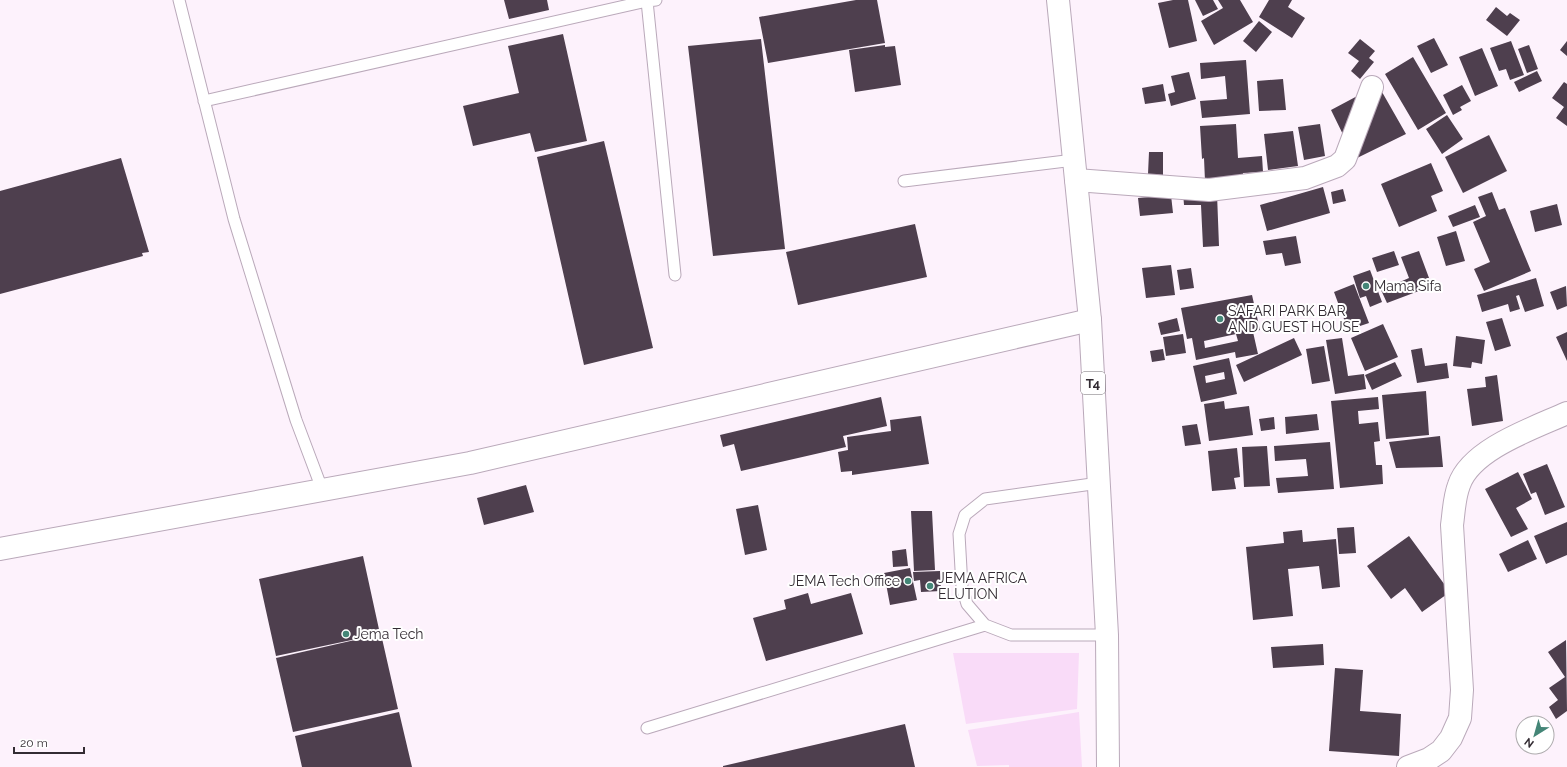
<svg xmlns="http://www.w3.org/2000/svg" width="1567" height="767" viewBox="0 0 1567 767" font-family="Raleway,sans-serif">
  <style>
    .green { fill: #f9dbf8 }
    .building { fill: #4e3f4e; fill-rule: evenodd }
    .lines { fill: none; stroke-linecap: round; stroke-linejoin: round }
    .service-casing { stroke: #baa9ba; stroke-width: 13 }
    .minor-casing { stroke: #baa9ba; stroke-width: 24 }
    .trunk-casing { stroke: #baa9ba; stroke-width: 24 }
    .service { stroke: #fff; stroke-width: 11 }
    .minor { stroke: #fff; stroke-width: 22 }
    .trunk { stroke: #fff; stroke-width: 22 }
    .poi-dot { fill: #448677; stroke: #fff; stroke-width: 1.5 }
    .labels { text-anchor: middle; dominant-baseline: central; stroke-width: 4; stroke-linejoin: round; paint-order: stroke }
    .shield { fill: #fff; stroke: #706b70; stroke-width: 1 }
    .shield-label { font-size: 13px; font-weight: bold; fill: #332c33 }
    .poi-label { font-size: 14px; fill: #332c33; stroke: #fff; text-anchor: start }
  </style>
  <rect width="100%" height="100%" fill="#fdf2fc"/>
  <!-- green -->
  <path class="green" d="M953 653H1079L1077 709 966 724Z
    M1079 712 1082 767H1009V765L977 766 968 730Z"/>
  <!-- building -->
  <path class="building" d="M504 0H547L549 10 509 19Z
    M856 0H877L885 43 768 63 759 17Z
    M1173 0H1188L1197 41 1169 48 1158 3Z
    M1195 0H1213L1218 9 1203 16Z
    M1218 0H1240L1253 22 1214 45 1201 21 1223 8Z
    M1269 0H1292L1288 7 1305 18 1292 38 1259 17Z
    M1496 7 1507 16 1510 13 1520 20 1507 36 1486 20Z
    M1259 21 1272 32 1256 52 1243 41Z
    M563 34 587 141 535 152 530 133 473 146 463 106 519 93 508 46Z
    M1434 38 1448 65 1431 73 1417 46Z
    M761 39 785 249 713 256 688 46Z
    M1360 39 1375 51 1369 58 1374 62 1360 79 1351 71 1359 61 1348 53Z
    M1511 41 1524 75 1510 80 1506 69 1499 71 1490 48Z
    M1567 41V56L1560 50Z
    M885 45V47L895 46 901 85 855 92 849 50Z
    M1529 45 1538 69 1527 73 1518 49Z
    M1482 48 1498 86 1475 96 1459 57Z
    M1413 57 1446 113 1418 130 1385 74Z
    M1246 60 1250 114 1202 118 1200 101 1227 99 1225 76 1201 79 1200 63Z
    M1537 71 1542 81 1519 92 1514 82Z
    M1189 72 1196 99 1171 106 1168 94 1175 92 1171 76Z
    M1283 79 1286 110 1259 111 1257 81Z
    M1564 82 1567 84V126L1556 118 1564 107 1552 98Z
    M1163 84 1166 101 1145 104 1142 88Z
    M1378 85 1406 134 1355 159 1331 110Z
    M1462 85 1471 101 1460 107 1462 110 1453 115 1443 95Z
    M1447 115 1463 139 1442 154 1426 129Z
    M1236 124 1238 158 1262 156 1263 172 1243 173V179L1205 181 1204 158 1202 159 1200 126Z
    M1320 124 1325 156 1304 160 1298 127Z
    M1293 131 1298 166 1268 170 1264 134Z
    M1489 135 1507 171 1463 193 1445 157Z
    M604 141 653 348 584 365 537 157Z
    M1149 152H1163V175L1148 174Z
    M121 158 149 252 142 253 143 256 0 294V191Z
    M1431 163 1443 191 1431 196 1437 211 1399 227 1381 184Z
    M1323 187 1330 213 1267 231 1260 205Z
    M1343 189 1346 201 1333 204 1331 192Z
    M1183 192 1217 194 1219 246 1203 247 1201 205H1184Z
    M1492 192 1499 210 1505 208 1531 271 1484 291 1474 269 1490 262 1473 222 1486 216 1478 197Z
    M1171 195 1173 213 1140 216 1138 198Z
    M1557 204 1562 225 1535 232 1530 211Z
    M1475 205 1480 217 1453 227 1448 216Z
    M915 224 927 277 798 305 786 252Z
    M1456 231 1465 261 1446 266 1437 237Z
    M1296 236 1301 263 1285 266 1282 253 1266 255 1263 241Z
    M1394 251 1399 265 1377 272 1372 258Z
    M1419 251 1432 286 1387 303 1381 290 1409 278 1401 257Z
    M1171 265 1175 295 1146 298 1142 268Z
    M1191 268 1194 288 1180 290 1177 270Z
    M1370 270 1382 302 1370 307 1366 296 1360 298 1353 276Z
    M1536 278 1544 306 1525 312 1519 295 1516 296 1520 309 1510 312 1508 304 1482 312 1477 295Z
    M1354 284 1369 323 1348 330 1334 292Z
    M1566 286 1567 306 1557 310 1550 292Z
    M1252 295 1260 330 1253 332 1258 354 1236 358 1235 352 1196 360 1192 338 1187 339 1181 308ZM1236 334 1238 341 1205 348 1204 341Z
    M1177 318 1180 331 1161 335 1158 323Z
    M1502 318 1511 346 1495 351 1486 322Z
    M1383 324 1398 357 1365 371 1351 338Z
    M1567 332V361L1556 337Z
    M1183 334 1186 353 1166 356 1163 337Z
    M1456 336 1485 340 1482 364 1472 362 1471 368 1453 366Z
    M1294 338 1302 355 1244 382 1236 365Z
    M1342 338 1348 376 1364 374 1366 389 1335 394 1326 340Z
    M1324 346 1330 381 1312 384 1306 349Z
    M1422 348 1425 366 1447 363 1449 378 1417 383 1411 350Z
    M1163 349 1165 360 1152 362 1150 351Z
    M1229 358 1237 394 1201 402 1193 366ZM1224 372 1225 379 1206 383 1205 376Z
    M1395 362 1402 376 1372 390 1365 375Z
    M1497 375 1503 421 1472 426 1467 389 1486 387 1485 377Z
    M1426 391 1429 435 1386 439 1382 395Z
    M881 397 887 426 843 436 846 447 741 471 734 444 723 447 720 435Z
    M1378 397 1379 409 1358 411 1359 424 1378 422 1380 441 1374 442 1376 465H1382L1383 484 1340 488 1331 401Z
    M1224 401 1225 409 1249 406 1253 435 1209 441 1204 404Z
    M1317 414 1319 430 1286 434 1285 417Z
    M921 416 929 464 852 475V471L841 472 838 452 848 450 847 437 891 431 890 420Z
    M1274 417 1275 429 1261 431 1259 419Z
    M1197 424 1201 444 1185 446 1182 426Z
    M1440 436 1443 467 1396 468 1389 442Z
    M1330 442 1334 489 1278 493 1276 478 1308 476 1306 459 1275 461 1274 446Z
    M1267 446 1270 486 1244 487 1242 447Z
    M1237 448 1240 477 1234 478 1236 489 1212 491 1208 451Z
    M1547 464 1565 507 1545 515 1536 492 1531 494 1523 474Z
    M1518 472 1532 499 1516 508 1528 529 1511 537 1485 489Z
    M526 485 534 512 484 525 477 498Z
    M758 505 767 550 745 555 736 509Z
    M911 511H932L935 570 914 571Z
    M1567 522V555L1546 564 1534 536Z
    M1354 527 1356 553 1339 554 1337 528Z
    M1302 530 1303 542 1336 539 1340 587 1322 589 1319 566 1288 569 1293 616 1253 620 1246 547 1284 543 1283 532Z
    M1409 536 1450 592 1422 612 1405 588 1391 599 1367 566Z
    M1528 540 1537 559 1508 572 1499 554Z
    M906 549 908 566 893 567 892 551Z
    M363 556 380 634 276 656 259 579Z
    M910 568 917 600 890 605 884 573Z
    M940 571 941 591 921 592 920 580 914 581 913 572Z
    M808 593 811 604 851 593 863 634 766 661 753 618 786 609 784 600Z
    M381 634 398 709 293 732 276 658Z
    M1566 640 1567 711 1556 719 1549 707 1558 700 1549 688 1565 677 1548 652Z
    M1323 644 1324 665 1273 668 1271 647Z
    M1335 668 1363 670 1360 711 1401 714 1399 756 1329 751Z
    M399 712 412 767H302L295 736Z
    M905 724 915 767H723V766Z"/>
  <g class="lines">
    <defs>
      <path id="service" d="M179 0 234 219 296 420 322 489
        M656 0 647 1 675 275
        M204 101 647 1
        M904 181 1074 160
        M1099 483 985 499 965 515 959 534 962 587 967 604 985 625 1011 635H1107
        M647 728 985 625"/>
      <path id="minor" d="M1076 180 1209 190 1305 178 1337 166 1345 159 1372 87
        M0 549 470 463 1090 320
        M1408 767 1429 759 1441 751 1451 738 1460 718 1462 690 1452 525C1454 511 1454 498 1459 485 1471 449 1534 428 1567 413"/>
      <path id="trunk" d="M1058 0 1090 320 1107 635 1108 767"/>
    </defs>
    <!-- service casing -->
    <use href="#service" class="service-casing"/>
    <!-- minor casing -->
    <use href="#minor" class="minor-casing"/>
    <!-- trunk casing -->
    <use href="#trunk" class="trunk-casing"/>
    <!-- service -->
    <use href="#service" class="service"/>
    <!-- minor -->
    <use href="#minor" class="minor"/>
    <!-- trunk -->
    <use href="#trunk" class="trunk"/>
  </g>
  <!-- markers -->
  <g class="poi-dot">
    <circle cx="1366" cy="286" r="4"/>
    <circle cx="1220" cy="319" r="4"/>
    <circle cx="908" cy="581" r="4"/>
    <circle cx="930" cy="586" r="4"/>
    <circle cx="346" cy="634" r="4"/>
  </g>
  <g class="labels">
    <!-- shield labels -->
    <rect class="shield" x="1081" y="372" width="24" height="22" rx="3"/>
    <g class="shield-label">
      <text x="1093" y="383">T4</text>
    </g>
    <!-- poi labels -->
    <g class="poi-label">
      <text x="1374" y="286">Mama Sifa</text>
      <text x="1228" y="311">SAFARI PARK BAR<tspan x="1228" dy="16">AND GUEST HOUSE</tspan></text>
      <text x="938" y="578">JEMA AFRICA<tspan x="938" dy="16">ELUTION</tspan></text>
      <text x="900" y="581" text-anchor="end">JEMA Tech Office</text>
      <text x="354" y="634">Jema Tech</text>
    </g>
  </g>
  <!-- north arrow -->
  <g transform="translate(1535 735) rotate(217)"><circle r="19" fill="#ffffff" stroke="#adabad"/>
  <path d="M0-3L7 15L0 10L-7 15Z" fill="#448677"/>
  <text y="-6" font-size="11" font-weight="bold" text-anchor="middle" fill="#332c33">N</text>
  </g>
  <!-- scale -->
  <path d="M14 747v6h70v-6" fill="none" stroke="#332c33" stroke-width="2"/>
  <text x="20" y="747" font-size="12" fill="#332c33" stroke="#ffffff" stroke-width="3" paint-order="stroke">20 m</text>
</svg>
